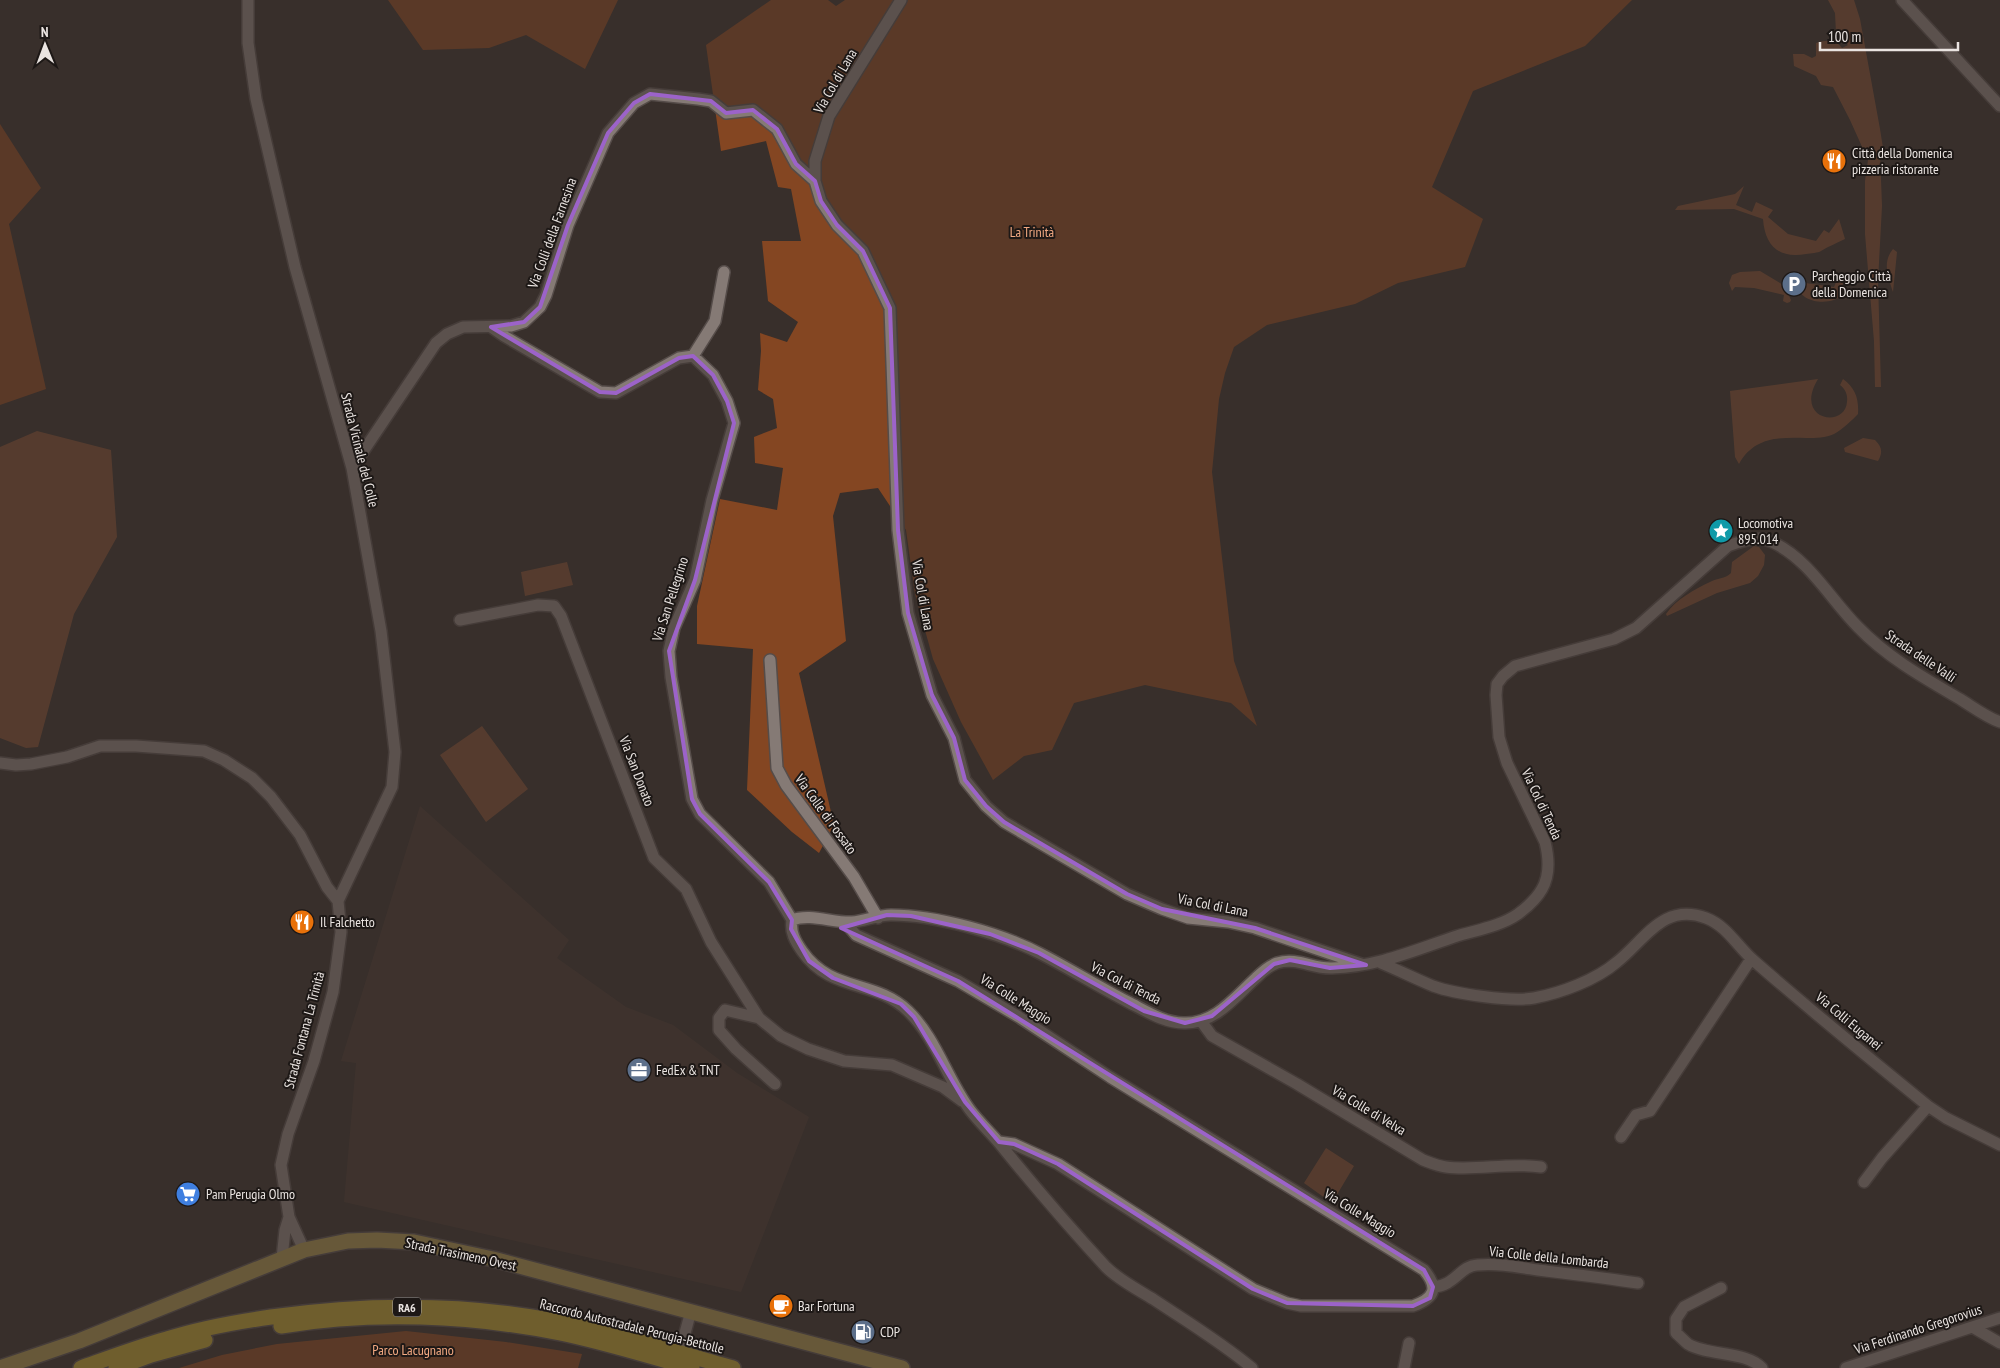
<svg xmlns="http://www.w3.org/2000/svg" width="2000" height="1368" viewBox="0 0 2000 1368" font-family="'PT Sans Narrow',sans-serif">
  <style>
    .built { fill: #463730 }
    .green { fill: #794b32 }
    .forest { fill: #844622 }
    .lines { fill: none; stroke-linecap: round; stroke-linejoin: round }
    .minor-casing { stroke: #554c49; stroke-width: 14 }
    .major-casing { stroke: #554c49; stroke-width: 18 }
    .highway-casing { stroke: #554c49; stroke-width: 18 }
    .minor { stroke: #857a75; stroke-width: 11 }
    .major { stroke: #9f8b4b; stroke-width: 15 }
    .highway { stroke: #b1972f; stroke-width: 15 }
    .marked { fill: none; stroke: #9c63c9; stroke-width: 4; stroke-linejoin: round }
    .labels { text-anchor: middle; dominant-baseline: central; stroke-width: 4; stroke-linejoin: round; paint-order: stroke }
    .shield { fill: #1d1816; stroke: #aca7a4; stroke-width: 1 }
    .shield-label { font-size: 12px; font-weight: bold; fill: #eae4e1 }
    .street-label { font-size: 14px; fill: #eae4e1; stroke: #1d1816 }
    .poi-label { font-size: 14px; fill: #eae4e1; stroke: #1d1816; text-anchor: start }
    .park-label { font-size: 14px; fill: #f4aa83; stroke: #1d1816 }
  </style>
  <rect width="100%" height="100%" fill="#382f2b"/>
  <!-- built -->
  <path class="built" d="M420 806 569 940 557 958 626 1007 673 1025 737 1073 809 1117 741 1292 344 1202 356 1063 341 1061Z"/>
  <!-- green -->
  <path class="green" d="M1828 0H1854L1860 19 1880 129 1883 148 1880 153 1882 206 1878 281 1881 387H1875L1874 341 1865 234V181L1868 160 1850 120 1833 87 1821 85 1816 76 1794 66 1793 54H1804L1812 58 1816 56V43C1827 40 1835 39 1842 48L1848 45 1836 33 1835 13Z
    M1744 186 1736 205 1752 212 1756 202 1773 210 1768 217 1788 234 1816 241 1824 230 1829 233 1839 219 1845 239C1837 243 1829 246 1821 251 1818 253 1811 253 1806 254 1779 259 1765 246 1763 219L1734 209 1675 210 1678 206 1735 194Z
    M1893 249 1897 252 1893 292C1888 277 1882 262 1893 249Z
    M1760 271 1780 283 1785 287 1791 300 1790 302 1787 303 1783 301 1784 295 1754 288 1735 287 1732 291 1729 283 1732 275 1740 272Z
    M1837 280 1843 281 1842 295C1831 307 1795 303 1798 282L1834 287Z
    M1818 379C1793 420 1845 429 1847 402 1848 394 1845 389 1840 385L1843 379C1855 388 1859 398 1858 414 1851 421 1843 429 1834 434 1826 438 1815 438 1807 438 1779 437 1754 437 1739 464L1735 457 1730 391Z
    M37 431 111 450 117 537 74 614 38 747 26 748 0 738V447Z
    M1863 438 1875 440C1882 447 1883 452 1878 461L1845 452 1844 448Z
    M1754 546 1759 547 1765 555 1764 565 1758 576 1750 583 1717 593 1667 616 1666 614C1675 600 1695 589 1710 582 1717 578 1725 579 1731 573L1732 562Z
    M567 562 573 585 525 596 521 572Z
    M482 726 528 789 486 822 440 755Z
    M1326 1148 1354 1166 1332 1203 1304 1183Z"/>
  <!-- forest -->
  <path class="forest" d="M388 0H618L585 69 526 35 489 48 423 50Z
    M771 0H828L836 6 845 0H1632L1585 46 1473 91 1432 187 1483 219 1465 267 1398 283 1355 304 1267 325 1234 347 1225 373 1219 399 1212 472 1234 661 1257 726 1231 703 1145 685 1074 703 1052 750 1024 756 993 780 961 722 933 659 915 594 906 530 878 488 840 493 833 516 846 641 799 673 834 825 819 853 792 832 747 790 753 649 697 644V606L720 499 777 510 783 468 755 463 754 437 777 428 773 399 758 390 761 351 760 333 787 342 798 322 768 301 762 241H801L791 189 778 187 766 141 721 151 706 45Z
    M0 124 41 188 9 224 46 389 0 405Z
    M406 1331 506 1342 582 1354 578 1368H179L222 1355 277 1344Z"/>
  <g class="lines">
    <defs>
      <path id="minor" d="M248 0V43L256 99 295 267 352 468 381 631 395 752 392 787 338 901
        M901 0 829 116 815 161V181L821 201 837 225 863 251 890 308 898 530 908 613 932 695 954 738 965 780 986 806 1004 822 1127 894 1162 909 1188 918 1228 922 1255 928 1361 964
        M1902 0 2000 106
        M491 327 504 336 600 392 616 393 679 358 693 356 713 375 727 401 734 423 712 500 695 580 674 628 669 651 671 677 692 799 700 814 769 882 792 920
        M693 356 715 321 724 272
        M352 468 436 343 447 334 463 327 511 326 524 322 540 307 546 295 568 225 608 133 634 103 650 94 698 99 711 101 726 113 753 110 777 129 796 164 815 181
        M460 620 538 605 554 606 561 616 654 858 686 889 711 942 759 1018 781 1036 808 1049 844 1061 892 1065 943 1087 962 1101
        M770 660 777 768 786 785 854 877 878 918
        M0 763 16 765 31 764 67 757 100 746H136L204 751 224 760 252 778 271 797 300 835 327 887 338 901 341 932 333 992 314 1061 288 1134 281 1165 289 1217 304 1250
        M845 922 856 935 958 981 1019 1017 1110 1077 1424 1270C1439 1288 1435 1298 1413 1306H1301L1287 1303 1253 1289 1058 1164 1014 1144 999 1142
        M1381 963C1398 970 1416 979 1433 986 1455 994 1511 1002 1534 998 1561 993 1596 980 1617 962 1645 940 1663 902 1706 918 1727 926 1737 946 1753 960 1810 1010 1869 1058 1928 1106L1946 1118 2000 1145
        M759 1018 725 1010 719 1018V1030L736 1049 775 1084
        M1201 1021 1212 1036 1297 1084 1423 1160C1431 1163 1438 1166 1446 1167 1477 1171 1509 1162 1541 1167
        M1621 1137 1636 1115 1650 1111 1751 959
        M1864 1182 1882 1158 1928 1106
        M282 1258 285 1230 289 1217
        M1433 1287C1455 1286 1460 1266 1477 1265 1497 1263 1518 1267 1538 1270 1571 1274 1605 1278 1638 1283
        M1721 1288 1684 1307 1676 1319V1333C1680 1336 1684 1341 1688 1344 1708 1356 1746 1351 1762 1368
        M1974 1328 2000 1343
        M682 1344 691 1311
        M1252 1368C1221 1342 1186 1321 1153 1299 1137 1289 1119 1280 1106 1267 1069 1227 1034 1186 1000 1144 990 1132 979 1122 970 1110 947 1079 936 1038 908 1011 875 979 831 993 802 951 795 941 790 932 792 920 810 913 833 923 852 922 865 921 878 915 891 915 935 915 1001 933 1041 954 1070 969 1099 987 1128 1002 1146 1011 1164 1023 1184 1023 1215 1024 1235 997 1256 978 1262 972 1269 966 1277 963 1298 957 1312 969 1332 968 1377 967 1415 950 1457 936 1477 930 1501 926 1518 914 1526 908 1537 898 1542 889 1550 875 1549 858 1545 842L1507 763 1499 737 1496 695 1497 684 1503 676 1515 666 1614 639 1636 628 1728 546C1742 541 1758 535 1772 542 1809 559 1830 599 1858 627 1888 658 1924 678 1960 699 1973 707 1986 717 2000 722
        M1404 1368 1409 1343
        M1846 1368 2000 1318"/>
      <path id="major" d="M0 1368 79 1341 304 1250 348 1241 377 1240 414 1242 493 1259 902 1368"/>
      <path id="highway" d="M281 1326C372 1311 470 1315 560 1333 604 1342 648 1356 692 1368
        M81 1368C109 1358 138 1347 167 1339 201 1328 236 1322 271 1317 363 1304 458 1303 550 1320 610 1330 674 1352 733 1368
        M116 1368 151 1355 205 1340"/>
    </defs>
    <!-- minor casing -->
    <use href="#minor" class="minor-casing"/>
    <!-- major casing -->
    <use href="#major" class="major-casing"/>
    <!-- highway casing -->
    <use href="#highway" class="highway-casing"/>
    <!-- minor -->
    <use href="#minor" class="minor"/>
    <!-- major -->
    <use href="#major" class="major"/>
    <!-- highway -->
    <use href="#highway" class="highway"/>
  </g>
  <!-- marked area -->
  <path d="M0 0H2000V1368H0ZM650 94 711 101 726 113 753 110 777 129 796 164 815 181 821 201 837 225 863 251 890 308 898 530 908 613 932 695 954 738 965 780 986 806 1004 822 1127 894 1162 909 1255 928 1366 965 1330 968 1290 960 1274 964 1212 1016 1185 1023 1144 1011 1039 953 990 934 911 916 887 915 841 928 958 981 1424 1270 1433 1287 1430 1298 1413 1306 1287 1303 1253 1289 1058 1164 1014 1144 999 1142 965 1102 914 1017 901 1004 833 978 809 961 791 929 792 920 769 882 700 814 692 799 669 651 695 580 734 423 727 401 713 375 693 356 679 358 616 393 600 392 491 327 524 322 540 307 568 225 608 133 634 103Z" fill="#382f2b" fill-opacity=".55" fill-rule="evenodd"/>
  <path class="marked" d="M650 94 711 101 726 113 753 110 777 129 796 164 815 181 821 201 837 225 863 251 890 308 898 530 908 613 932 695 954 738 965 780 986 806 1004 822 1127 894 1162 909 1255 928 1366 965 1330 968 1290 960 1274 964 1212 1016 1185 1023 1144 1011 1039 953 990 934 911 916 887 915 841 928 958 981 1424 1270 1433 1287 1430 1298 1413 1306 1287 1303 1253 1289 1058 1164 1014 1144 999 1142 965 1102 914 1017 901 1004 833 978 809 961 791 929 792 920 769 882 700 814 692 799 669 651 695 580 734 423 727 401 713 375 693 356 679 358 616 393 600 392 491 327 524 322 540 307 568 225 608 133 634 103Z"/>
  <!-- icons -->
  <defs>
    <symbol id="restaurant-disc" viewBox="-11 -11 22 22"><circle r="9.5" fill="#e8710a" stroke="#1d1816"/><path d="M-5-6h1v4h1v-4h1v4h1v-4h1v5L-1.5 .5V6h-2V.5L-5-1ZM5-6V6H3V1.5H1.5Q1.5-4 5-6Z" fill="#fff"/></symbol>
    <symbol id="parking-disc" viewBox="-11 -11 22 22"><circle r="9.5" fill="#5c6f8a" stroke="#1d1816"/><path d="M-3.5-5.5H1a3.5 3.5 0 0 1 0 7H-1V5.5H-3.5ZM-1-3.4V-.6H.8a1.4 1.4 0 0 0 0-2.8Z" fill="#fff"/></symbol>
    <symbol id="sight-disc" viewBox="-11 -11 22 22"><circle r="9.5" fill="#0f9aa8" stroke="#1d1816"/><path d="M0-6L1.8-2.2L6-1.7L2.9 1.2L3.7 5.4L0 3.3L-3.7 5.4L-2.9 1.2L-6-1.7L-1.8-2.2Z" fill="#fff"/></symbol>
    <symbol id="office-disc" viewBox="-11 -11 22 22"><circle r="9.5" fill="#5c6f8a" stroke="#1d1816"/><path d="M-6-3h4V-5.5h4V-3h4V5H-6ZM-1-4.5V-3h2v-1.5ZM-6 0V1H6V0Z" fill="#fff"/></symbol>
    <symbol id="supermarket-disc" viewBox="-11 -11 22 22"><circle r="9.5" fill="#3f7fe0" stroke="#1d1816"/><path d="M-6-5.5h2.5l.6 2H6L4.5 2H-2.5L-4.4-4H-6ZM-1.5 3.2a1.3 1.3 0 1 0 .1 0ZM3 3.2a1.3 1.3 0 1 0 .1 0Z" fill="#fff"/></symbol>
    <symbol id="cafe-disc" viewBox="-11 -11 22 22"><circle r="9.5" fill="#e8710a" stroke="#1d1816"/><path d="M-5.5-4.5H6V0H3Q3 3.5 0 3.5H-2.5Q-5.5 3.5-5.5 0ZM3-3.2v2h1.7v-2ZM-6 4.5H4V6H-6Z" fill="#fff"/></symbol>
    <symbol id="fuel-disc" viewBox="-11 -11 22 22"><circle r="9.5" fill="#5c6f8a" stroke="#1d1816"/><path d="M-5.5-6h7V0h2V4h1.3V-2.5L3-4.5l.8-.8L6-3V5H2.5V1h-1V6h-7ZM-4.2-4.7v3.2H.2V-4.7Z" fill="#fff"/></symbol>
  </defs>
  <g fill-rule="evenodd">
    <use href="#restaurant-disc" x="1820" y="147" width="28" height="28"/>
    <use href="#parking-disc" x="1780" y="270" width="28" height="28"/>
    <use href="#sight-disc" x="1707" y="517" width="28" height="28"/>
    <use href="#restaurant-disc" x="288" y="908" width="28" height="28"/>
    <use href="#office-disc" x="625" y="1056" width="28" height="28"/>
    <use href="#supermarket-disc" x="174" y="1180" width="28" height="28"/>
    <use href="#cafe-disc" x="767" y="1292" width="28" height="28"/>
    <use href="#fuel-disc" x="849" y="1318" width="28" height="28"/>
  </g>
  <g class="labels">
    <!-- shield labels -->
    <rect class="shield" x="393" y="1297.5" width="28" height="19" rx="4"/>
    <g class="shield-label">
      <text x="407" y="1307">RA6</text>
    </g>
    <!-- street labels -->
    <g class="street-label">
      <text transform="translate(835 81) rotate(-60)">Via Col di Lana</text>
      <text transform="translate(552 233) rotate(-70)">Via Colli della Farnesina</text>
      <text transform="translate(360 450) rotate(76)">Strada Vicinale del Colle</text>
      <text transform="translate(923 595) rotate(80)">Via Col di Lana</text>
      <text transform="translate(670 599) rotate(-72)">Via San Pellegrino</text>
      <text transform="translate(1921 656) rotate(34)">Strada delle Valli</text>
      <text transform="translate(637 771) rotate(69)">Via San Donato</text>
      <text transform="translate(1542 804) rotate(65)">Via Col di Tenda</text>
      <text transform="translate(826 814) rotate(54)">Via Colle di Fossato</text>
      <text transform="translate(1213 905) rotate(11)">Via Col di Lana</text>
      <text transform="translate(1126 983) rotate(27)">Via Col di Tenda</text>
      <text transform="translate(1016 999) rotate(32)">Via Colle Maggio</text>
      <text transform="translate(1849 1021) rotate(40)">Via Colli Euganei</text>
      <text transform="translate(304 1030) rotate(-75)">Strada Fontana La Trinità</text>
      <text transform="translate(1369 1110) rotate(31)">Via Colle di Velva</text>
      <text transform="translate(1360 1213) rotate(31)">Via Colle Maggio</text>
      <text transform="translate(461 1254) rotate(12)">Strada Trasimeno Ovest</text>
      <text transform="translate(1549 1257) rotate(6)">Via Colle della Lombarda</text>
      <text transform="translate(632 1326) rotate(14)">Raccordo Autostradale Perugia-Bettolle</text>
      <text transform="translate(1918 1329) rotate(-18)">Via Ferdinando Gregorovius</text>
    </g>
    <!-- poi labels -->
    <g class="poi-label">
      <text x="1852" y="153">Città della Domenica<tspan x="1852" dy="16">pizzeria ristorante</tspan></text>
      <text x="1812" y="276">Parcheggio Città<tspan x="1812" dy="16">della Domenica</tspan></text>
      <text x="1738" y="523">Locomotiva<tspan x="1738" dy="16">895.014</tspan></text>
      <text x="320" y="922">Il Falchetto</text>
      <text x="656" y="1070">FedEx &amp; TNT</text>
      <text x="206" y="1194">Pam Perugia Olmo</text>
      <text x="798" y="1306">Bar Fortuna</text>
      <text x="880" y="1332">CDP</text>
    </g>
    <!-- park labels -->
    <g class="park-label">
      <text x="1032" y="232">La Trinità</text>
      <text x="413" y="1350">Parco Lacugnano</text>
    </g>
  </g>
  <!-- north arrow -->
  <g transform="translate(45 45) rotate(359)" stroke="#1d1816" stroke-width="4" paint-order="stroke">
  <path d="M0-4L9 19L0 12L-9 19Z" fill="#eae4e1"/>
  <text y="-8" font-size="14" font-weight="bold" text-anchor="middle" fill="#eae4e1">N</text>
  </g>
  <!-- scale -->
  <path d="M1820 42v8h138v-8" fill="none" stroke="#eae4e1" stroke-width="2.5"/>
  <text x="1828" y="42" font-size="15" fill="#eae4e1" stroke="#1d1816" stroke-width="4" paint-order="stroke">100 m</text>
</svg>
